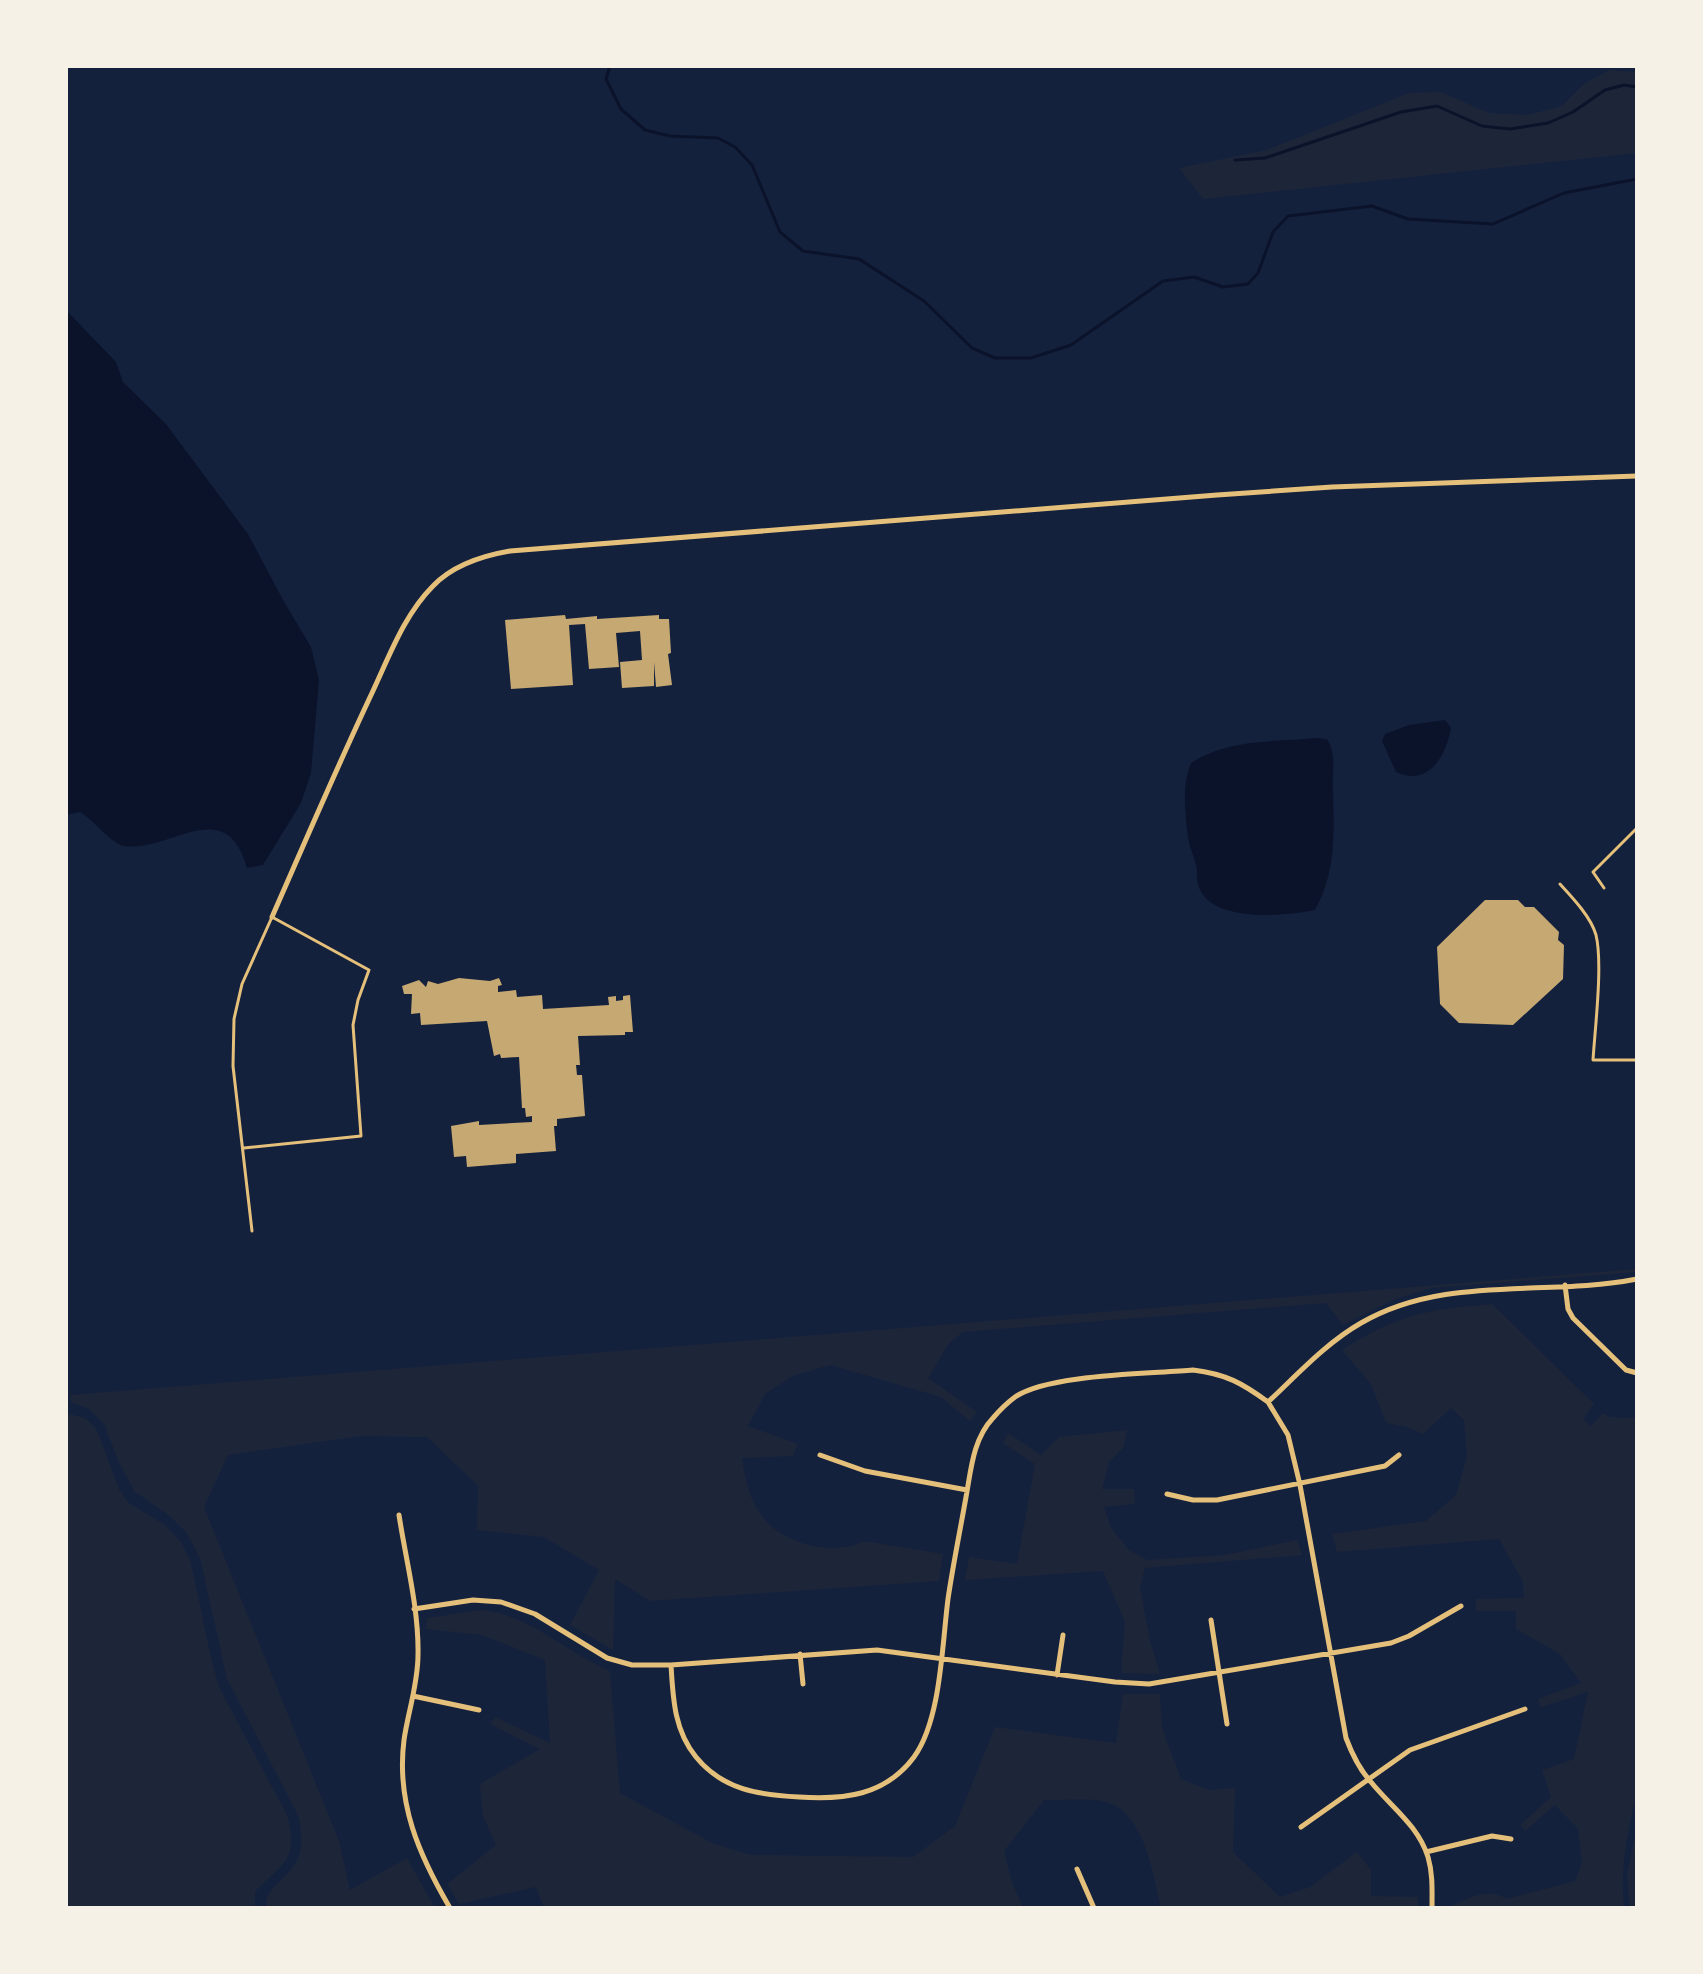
<svg xmlns="http://www.w3.org/2000/svg" width="1703" height="1974" viewBox="0 0 1703 1974" font-family="'PT Sans Narrow',sans-serif">
  <style>
    .green { fill: #1d2539 }
    .water { fill: #0b132b }
    .lines { fill: none; stroke-linecap: round; stroke-linejoin: round }
    .stream { stroke: #0b132b; stroke-width: 3 }
    .building { fill: #c6a872 }
    .service { stroke: #e5c07b; stroke-width: 3 }
    .minor { stroke: #e5c07b; stroke-width: 5 }
  </style>
  <rect width="100%" height="100%" fill="#14213d"/>
  <!-- green -->
  <path class="green" d="M1610 70 1637 72V153L1203 199 1179 168 1267 150 1409 93 1441 92 1489 113 1527 115 1562 106 1585 83Z
    M1637 1269V1272L1431 1288 1395 1299 1343 1325 1326 1303 963 1332 949 1343 928 1378 977 1412 970 1421 941 1397 830 1365 793 1376 765 1394 748 1426 798 1444 793 1456 742 1458C745 1480 750 1503 766 1521 788 1545 835 1556 864 1541L943 1554 939 1581 650 1601 615 1579 613 1650 570 1625 599 1570 544 1537 477 1530 478 1486 427 1437 360 1436 228 1455 204 1507 339 1841 350 1890 407 1858 435 1908H266C264 1875 315 1880 298 1815L227 1679 200 1558 186 1532 170 1516 135 1492 119 1463 104 1424 89 1409 71 1402 70 1395Z
    M1492 1304 1594 1404 1583 1419 1591 1426 1603 1413 1608 1417 1637 1418V1793C1627 1832 1620 1868 1624 1908H1445C1466 1901 1485 1885 1507 1899L1575 1881 1582 1862 1578 1829 1555 1805 1525 1831 1520 1825 1551 1797 1542 1770 1574 1759 1588 1692 1541 1707 1538 1699 1581 1683 1560 1654 1516 1629V1611H1476V1599L1524 1598 1523 1582 1499 1539 1337 1552 1332 1534 1426 1521 1456 1495 1467 1456 1464 1420 1451 1408 1423 1434 1407 1427 1386 1423 1371 1384 1342 1350C1396 1315 1429 1309 1492 1304Z
    M66 1413 85 1418 96 1428 120 1491 129 1503 165 1525 180 1541 190 1559 213 1666 220 1689 288 1817C298 1862 283 1862 255 1892V1908H66Z
    M1127 1430 1123 1448 1109 1462 1102 1489H1134L1135 1504 1104 1507 1111 1528 1129 1550 1147 1560 1225 1555 1297 1540 1302 1555 1145 1568 1140 1587 1150 1641 1160 1674 1121 1673 1125 1622 1103 1571 965 1580 969 1557 1017 1564 1035 1464 1003 1443 1008 1433 1041 1455 1059 1437Z
    M481 1610C529 1614 567 1653 610 1671L620 1793 714 1844 752 1855 913 1857 955 1826 995 1727 1116 1743 1123 1694H1160L1162 1728 1181 1779 1209 1790 1235 1788 1233 1852 1280 1897 1310 1887 1357 1852 1371 1870V1896L1418 1897V1908H1161C1153 1875 1145 1813 1106 1802 1088 1797 1063 1801 1044 1800L1004 1851 1012 1882 1023 1908H544L536 1887 459 1904 447 1884 496 1845 483 1816 480 1784 540 1749 490 1724 495 1717 550 1743 545 1660 482 1635 426 1629 427 1618Z
    M1637 1824V1908H1630L1627 1876Z"/>
  <!-- water -->
  <path class="water" d="M66 310 116 362 123 382 166 424 248 534 283 600 311 647 319 680 311 773 301 803 263 865 247 868C226 792 169 853 124 846 110 843 94 820 80 812L66 815Z
    M1445 720 1451 728C1446 756 1429 787 1396 772L1382 741 1385 734 1409 725Z
    M1315 738 1327 739C1337 756 1332 769 1333 787 1334 831 1337 870 1315 910 1286 916 1208 924 1198 884 1196 878 1198 871 1196 865 1193 852 1188 845 1187 830 1185 808 1182 784 1191 763 1228 739 1273 742 1315 738Z"/>
  <g class="lines">
    <!-- stream -->
    <path class="stream" d="M610 66 606 79 621 109 645 130 670 136 718 138 735 147 752 165 780 232 803 251 859 259 924 301 972 348 995 358H1031L1071 345 1163 281 1194 277 1223 287 1248 284 1258 273 1273 232 1288 216 1372 206 1408 219 1493 224 1564 193 1637 179
      M1235 160 1265 158 1401 112 1437 106 1482 126 1510 129 1548 123 1573 112 1605 90 1624 85 1637 87
      M1637 1853V1884"/>
  </g>
  <!-- building -->
  <path class="building" d="M565 615 566 619 597 616V619L659 615V619H669L671 653 668 654 672 685 656 687 654 662V686L622 688 620 662 642 660 640 631 616 633 619 667 589 669 585 624 569 625 573 685 511 689 505 620Z
    M1485 900H1518L1525 907H1534L1559 932 1558 940 1564 945 1563 979 1513 1025 1459 1023 1440 1004 1437 947Z
    M459 978 490 981 499 978 502 985 498 986V992L516 990 517 997 542 995 543 1009 609 1005 608 997 616 996V1001L623 1000V996L630 995 633 1032H625V1035L578 1036 580 1065H576L577 1075H582L585 1116 557 1119V1126H554L556 1151 516 1154V1163L467 1167 466 1156 454 1157 451 1126 479 1121V1125L532 1122V1116L526 1117 525 1108H522L519 1057 501 1058 500 1054 494 1056 487 1021 421 1025 420 1013 411 1014 412 994H404L402 986 419 980 426 987 428 981 438 984Z"/>
  <g class="lines">
    <!-- service -->
    <path class="service" d="M1560 884C1572 897 1591 917 1596 935 1603 964 1595 1028 1593 1060H1637
      M1604 888 1593 872 1637 828
      M244 1148 361 1136 353 1025 358 1000 369 970 272 917 242 984 234 1019 233 1066 252 1231"/>
    <!-- minor -->
    <path class="minor" d="M272 917C305 842 337 767 372 693 389 657 404 615 433 586 453 565 481 556 510 551L1217 495 1332 487 1637 476
      M1565 1285 1568 1309 1573 1318 1626 1370 1637 1373
      M1268 1402 1288 1435 1300 1485 1346 1738C1352 1754 1359 1769 1371 1782 1391 1807 1418 1825 1428 1857 1433 1874 1432 1891 1432 1908
      M820 1455 865 1471 967 1490
      M1167 1494 1193 1500H1217L1385 1466 1399 1455
      M399 1515C406 1561 419 1609 418 1655 418 1684 408 1712 404 1740 396 1803 419 1855 450 1908
      M414 1609 473 1600 501 1602 535 1614 607 1658 632 1665H671L877 1650 1115 1682 1149 1684 1391 1643 1409 1636 1461 1606
      M1211 1620 1227 1724
      M800 1654 803 1684
      M671 1665C673 1698 674 1730 696 1757 723 1790 759 1795 799 1797 843 1800 885 1796 914 1757 941 1720 942 1645 948 1599 953 1565 960 1531 966 1497 971 1470 973 1439 993 1418 999 1411 1007 1403 1015 1397 1048 1374 1150 1374 1193 1370 1226 1374 1242 1383 1268 1402 1297 1375 1326 1343 1361 1323 1445 1274 1546 1297 1637 1279
      M1057 1675 1063 1635
      M413 1696 479 1710
      M1301 1827 1410 1750 1525 1709
      M1426 1852 1492 1836 1511 1839
      M1077 1869 1094 1908"/>
  </g>
  <!-- border -->
  <rect width="1703" height="1974" fill="none" stroke="#f6f1e7" stroke-width="136"/>
</svg>
